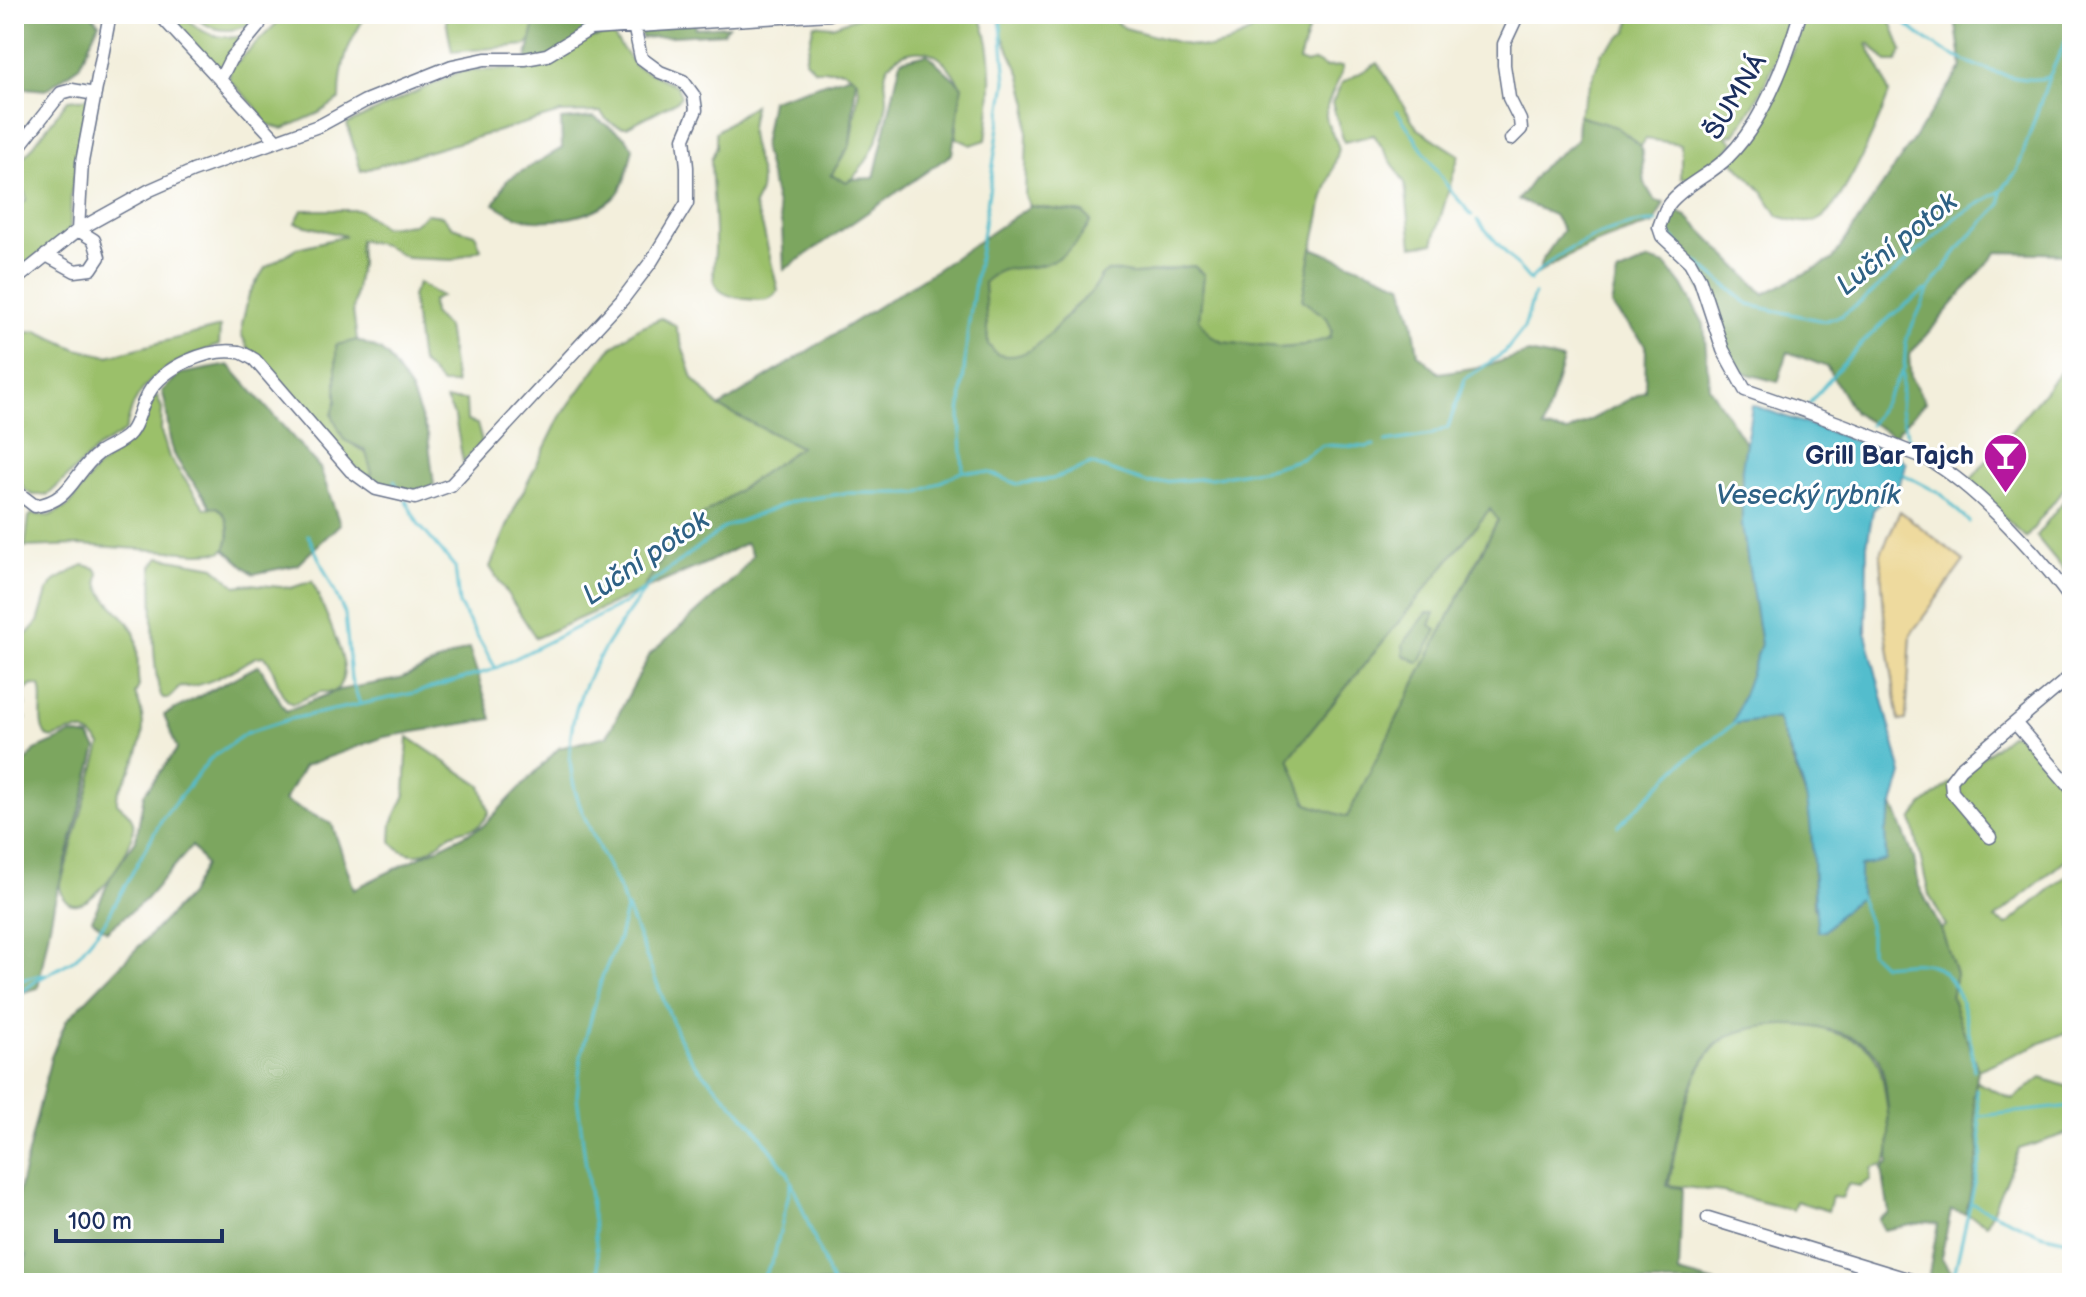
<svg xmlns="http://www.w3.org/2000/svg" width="2086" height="1297" viewBox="0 0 2086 1297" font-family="'Balsamiq Sans',sans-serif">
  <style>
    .green { fill: #9bc06b; stroke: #5b7864; stroke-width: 2 }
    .forest { fill: #7ca65f; stroke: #4c6a5e; stroke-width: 2; fill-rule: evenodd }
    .sand { fill: #eeda9e; stroke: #84847e; stroke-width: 2 }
    .water { fill: #52bdcd; stroke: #367696; stroke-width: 2 }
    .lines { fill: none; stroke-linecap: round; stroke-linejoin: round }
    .stream { stroke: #52bdcd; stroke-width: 3 }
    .minor-casing { stroke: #67728a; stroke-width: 15 }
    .minor { stroke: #fff; stroke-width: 12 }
    .labels { text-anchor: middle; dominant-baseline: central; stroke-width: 6; stroke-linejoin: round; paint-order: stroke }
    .street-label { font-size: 26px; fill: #1b2f5e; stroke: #fff }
    .poi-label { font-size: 26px; font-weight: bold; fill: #1b2f5e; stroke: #fff; text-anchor: end }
    .water-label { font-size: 28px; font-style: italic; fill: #2e6185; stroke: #fff }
  </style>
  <rect width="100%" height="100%" fill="#fff"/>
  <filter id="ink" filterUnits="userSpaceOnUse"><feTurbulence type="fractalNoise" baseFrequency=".0125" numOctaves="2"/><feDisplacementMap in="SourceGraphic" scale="16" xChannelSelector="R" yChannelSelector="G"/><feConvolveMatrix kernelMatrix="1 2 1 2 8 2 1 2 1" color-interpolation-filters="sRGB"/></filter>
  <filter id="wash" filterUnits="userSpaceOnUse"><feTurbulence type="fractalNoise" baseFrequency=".006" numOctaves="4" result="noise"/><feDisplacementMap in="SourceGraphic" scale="32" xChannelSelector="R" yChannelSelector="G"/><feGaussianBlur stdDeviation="1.8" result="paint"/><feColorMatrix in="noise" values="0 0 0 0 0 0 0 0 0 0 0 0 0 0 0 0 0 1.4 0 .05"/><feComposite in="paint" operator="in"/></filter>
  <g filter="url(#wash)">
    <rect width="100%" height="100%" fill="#f3efdc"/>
    <!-- green -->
    <path class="green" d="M167 14H184C199 35 220 40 245 36L219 71Z
      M192 14H264C240 34 216 37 192 14Z
      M286 14H367C348 43 340 63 340 99L319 113 283 129 266 124 255 106 229 80 230 69Z
      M445 14H537L532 38 526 45 452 52Z
      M867 14H979C996 52 992 100 986 140L971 145 956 138 961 86C955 76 948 64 938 57 922 45 894 51 886 71 883 81 888 92 887 102 883 130 870 166 846 183L831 175 850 145 859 89 857 80 843 70H815L805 60 814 24 832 26Z
      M998 14H1104L1125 28 1188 45 1209 48 1227 44 1251 32 1266 14H1293L1308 31 1299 61 1307 64 1315 61 1325 67 1343 66C1343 78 1327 95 1326 114 1325 126 1337 138 1339 149L1322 204 1302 300 1327 317 1332 329 1330 338 1303 346 1279 348 1222 342 1211 336 1199 319 1204 275 1194 266C1173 267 1153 274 1133 274 1125 274 1116 270 1108 272 1099 274 1098 283 1093 290 1087 298 1077 303 1070 311 1052 331 1029 366 996 354L988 344 984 283C999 264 1016 268 1038 266L1083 213 1030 206 1025 196 1028 104 1020 73 1003 37Z
      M1631 14H1792C1777 60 1763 95 1735 134L1726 136 1734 142 1717 162 1694 180 1681 177V144L1646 139 1641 146 1617 128 1578 116 1602 52 1628 31Z
      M1806 14H1881L1892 24 1902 51 1897 62H1887L1869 43 1867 44 1885 79 1889 94C1879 121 1843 206 1820 219 1807 226 1791 220 1778 216L1763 192 1731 159 1795 46Z
      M612 34 635 66 677 86 681 96 677 101 627 127C616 128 606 121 601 112L560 113 361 171 347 124 461 71 524 69 572 48 583 39Z
      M1378 63 1417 128 1459 155 1433 243 1412 246 1405 183 1374 135 1344 142 1332 103 1342 83Z
      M89 98 71 194 70 229 14 275V213L26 200 25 192 14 179V167L30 150 68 100Z
      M754 105C753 113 750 123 750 131 751 159 771 178 754 205L763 228 778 290C773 299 767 300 757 300 745 300 723 297 716 286 711 276 715 260 715 249 716 220 712 190 711 160L716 148V132Z
      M302 210H360L383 227 413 224 427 214 443 216 452 227 475 234 481 249 453 260 407 258 384 245 359 240 360 263 353 311 357 340 336 346V402L332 415C338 424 344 436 351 443 366 456 369 447 372 473L369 477 360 472 310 422 278 376 248 348 242 336V324L249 294 265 268 297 248 346 236 295 223Z
      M418 283 441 296 432 301 433 314 447 327 456 384H442L421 362 412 296Z
      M661 318 675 325 693 378 719 407 800 447 682 530 641 591 536 638 490 567 514 510 560 417 609 350 636 329Z
      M220 327 219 345C184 358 148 370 132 408 129 416 128 424 124 432L98 448 48 495H33L26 491 14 472V359L17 346 26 333 37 331 77 349 108 356Z
      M2072 358V478L2026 538 1968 483Z
      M157 396 162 408 161 431 169 457 205 508 217 507C230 516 230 533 226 548L221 552 198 553 81 545 25 547 29 517 32 514 49 516 69 506 95 470 131 441 141 429 152 399Z
      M446 400H466L467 421 477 424 482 442 463 462 455 417Z
      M2072 490V587L2066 579 2068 575 2036 536Z
      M1490 509 1498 519 1347 818 1307 804 1288 758Z
      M159 557 214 567 236 586 250 584 291 588 312 581C319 598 344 652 344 668 344 677 341 686 334 692H320L292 704C275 694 278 669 264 656L256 657C235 668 205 689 180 687L168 699H163C151 682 153 592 152 566Z
      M83 565 95 568 99 574C92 594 124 612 133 630 140 644 136 669 139 686L135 694C150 724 142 750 126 779 121 788 116 792 117 803 123 809 131 813 133 822 139 851 72 942 60 887L101 745C74 710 52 754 43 730 38 716 45 700 40 686L32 685 25 691V705L20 709 26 719 21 722 14 721V653L25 636 38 622 47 592 55 581Z
      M2011 734 2019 735 2072 798V854L1995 919 2007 925 2072 871V1016L2068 1019 2072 1030 1978 1070 1951 997 1956 974 1941 929 1946 926 1929 895 1912 820 1922 806Z
      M408 737 481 786 489 812C478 834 471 825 452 834 443 838 435 848 426 852 414 858 397 851 391 841L392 823 405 795Z
      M1805 1024C1873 1044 1879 1041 1888 1115 1889 1130 1893 1151 1884 1165L1872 1168 1870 1180 1860 1186 1848 1184 1842 1198 1832 1197 1828 1211 1796 1201 1793 1210 1723 1192 1669 1185C1677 1142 1687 1056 1731 1035 1753 1025 1781 1025 1805 1024Z
      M2041 1078 2072 1088V1132L2019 1149 1987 1224 1966 1214 1979 1152 1973 1099 1976 1082 2013 1099Z"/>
    <!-- forest -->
    <path class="forest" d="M14 14H91L99 23 79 66 46 90 14 87Z
      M537 14H563V16L697 14 695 28 728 26 723 33 642 38 637 22 601 24 598 35 583 39 572 48 524 69Z
      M1989 14H2072V70L2062 82 2072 81V254L1997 252 1909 355 1911 378 1925 402 1894 436 1854 413 1827 367 1788 352 1778 382 1744 373 1727 350 1687 257 1663 225 1673 210 1687 216 1764 294 1832 260 1962 67 1955 18Z
      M927 54 962 86 952 154 784 270 782 227 763 146 771 100 850 75 856 79 850 145 831 175 846 182 851 179 874 178 901 60Z
      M1578 116 1617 127 1641 146 1645 184 1655 201 1664 203 1654 224C1613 235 1575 250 1539 273L1541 262 1563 230 1554 215 1518 200 1542 167 1577 140Z
      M594 117 625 137 633 148C630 161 627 177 620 190 604 217 543 227 516 216 508 213 501 208 494 204L507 180 562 148 561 120Z
      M1030 206 1083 213 1091 221C1080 242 1061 262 1037 266 1016 270 1000 264 984 283L988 344 996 354C1029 365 1052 331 1071 311 1077 303 1087 298 1093 290 1098 283 1099 274 1109 271 1116 270 1125 274 1133 274 1153 274 1174 267 1194 266L1204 275 1199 319 1211 336 1222 342 1279 348 1303 346 1330 338 1332 330 1327 318 1302 300 1312 248 1402 284 1413 321 1418 354 1439 373 1485 366 1529 353 1563 360 1543 429 1568 432 1645 391 1646 345 1611 306 1617 274 1649 260 1666 265 1682 285 1704 324 1709 387 1746 444 1742 469V525L1761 644 1733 724 1777 718 1808 803 1813 842 1814 908 1825 931 1839 915 1860 897V866L1886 860 1885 832 1893 805 1914 858 1919 886 1941 929 1956 974 1951 997 1978 1070 1973 1099 1979 1152 1966 1214 1951 1210 1941 1258 1952 1273 1949 1283H1934L1928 1279 1938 1224 1928 1222 1884 1230 1878 1219 1889 1213 1882 1169 1889 1163C1890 1140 1889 1073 1876 1055 1850 1019 1741 1014 1713 1048 1683 1085 1677 1142 1667 1186L1682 1188 1679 1273 1716 1283H20L27 1255 20 1258 14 1267V1211L51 1057 66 1021 189 895 205 865 192 846 145 900 107 931 92 919 111 876 136 840 144 794 177 749 164 715 259 665 286 711 339 690 400 679 469 648 492 719 384 737 304 766 284 801 332 824 354 889 483 826 559 748 607 736 650 654 737 576 753 555 746 543 709 562 641 591 682 530 800 447 719 407 939 268ZM1490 509 1498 520 1347 817 1307 804 1289 758Z
      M357 340 380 350 388 357 411 391 428 435 434 485C412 495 391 488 369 477L372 473 365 450 344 440 332 415 336 401V345Z
      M229 365 320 468 340 524 297 565 253 574 225 549C232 535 230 517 217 507L211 508C201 489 183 473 174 454 165 432 170 413 162 391L180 374Z
      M1427 613H1435L1430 625 1437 630 1419 663 1404 655 1403 644Z
      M72 734 89 737 97 748 54 904 38 988 14 995V777L35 750Z"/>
    <!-- sand -->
    <path class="sand" d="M1900 511 1964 561 1911 634 1906 720 1899 721 1885 626 1880 555Z"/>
    <!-- water -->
    <path class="water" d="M1752 405 1899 456 1906 463 1899 485 1873 510 1867 545 1866 634 1902 774 1885 832 1886 860 1860 866V897L1839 915 1825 931H1818C1812 890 1815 848 1808 807 1803 777 1787 746 1777 718L1733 724 1761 644 1742 525V469Z"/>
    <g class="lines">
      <!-- stream -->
      <path class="stream" d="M1893 14C1908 25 1923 39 1939 48 1964 62 2020 87 2048 77
        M1397 111 1450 190 1472 215
        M1477 220 1529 279
        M1667 231 1681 246
        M1695 260 1749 305 1824 321 1841 316 1864 300 1956 217 2001 191 2017 171 2049 77 2072 27
        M1530 280C1559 249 1615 222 1657 222
        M1903 373 1900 410 1909 439 1907 448
        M1809 404C1844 361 1879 321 1926 290
        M1870 425 1904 369 1906 340 1929 289 1964 242 2001 204V193
        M1385 442 1431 435 1448 427 1465 379 1505 352 1524 328 1534 294
        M963 471 960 415 968 328 1006 81 1000 14
        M1901 473 1941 494 1969 522
        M394 481 400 491
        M406 501 419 525 455 567 459 604 495 667
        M308 535 345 614 351 679 360 704
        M1618 826 1683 762 1735 723
        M1858 895 1870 926V952L1883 965C1899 964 1919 960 1934 966 1964 979 1971 1041 1974 1070
        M627 908 678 1036 693 1062 755 1128 788 1173 832 1283
        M14 982 45 974
        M14 998 36 981 75 959 105 922 162 819 210 759 246 733 290 719 414 693 492 670 625 603 725 527 793 501 847 493H918L963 471 990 473 1017 484 1053 479 1091 464 1148 483 1211 478 1271 468 1301 459 1323 445 1366 447 1374 445
        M1980 1116 2072 1106
        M1971 1203 2041 1234 2072 1241
        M601 1283 577 1096 581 1056 602 977 619 938 626 910 622 895C608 866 592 836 580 806 548 721 597 656 644 591
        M760 1283 774 1257 791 1184
        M1952 1283 1982 1153 1976 1089"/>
    </g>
  </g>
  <g filter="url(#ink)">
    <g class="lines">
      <defs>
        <path id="minor" d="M159 14 276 140
          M1800 14C1786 61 1763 123 1727 158 1710 175 1684 185 1669 204 1664 210 1662 220 1659 227L1662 236 1690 262 1700 280 1723 350 1745 390C1796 408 1846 424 1895 446 1906 451 1918 454 1929 460 1977 487 2040 556 2072 601
          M220 80 230 60 259 25
          M1511 139 1521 129 1520 120 1509 98 1504 65V44L1518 14
          M14 153 61 93 72 90 95 94
          M78 230 82 162 110 14
          M46 255 75 271 91 269 99 257 94 240 78 230
          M14 281 78 230 150 190 193 171 321 125 365 101 452 66 485 59H525L547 55 590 29 830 14
          M14 487 18 493 35 506C72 501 73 473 99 453 109 446 123 442 130 433 139 422 140 406 148 394 163 367 208 347 239 352 244 353 250 357 255 360L351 471 376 489 415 498 451 485 622 300 651 262 687 203V167L684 138 696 110 694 96 683 81 660 72 641 58 634 25
          M2016 724 2072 789
          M1990 837 1952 792 1951 781 1960 769 2072 675
          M1708 1218 1920 1283"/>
      </defs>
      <!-- minor casing -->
      <use href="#minor" class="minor-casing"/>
      <!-- minor -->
      <use href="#minor" class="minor"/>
    </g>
  </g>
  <!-- icons -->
  <defs>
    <symbol id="bar-pin" viewBox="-11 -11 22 30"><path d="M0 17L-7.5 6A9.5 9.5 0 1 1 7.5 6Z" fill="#b5179e" stroke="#fff"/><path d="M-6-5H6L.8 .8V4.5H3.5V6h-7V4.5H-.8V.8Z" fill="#fff"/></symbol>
  </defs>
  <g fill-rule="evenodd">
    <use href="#bar-pin" x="1980" y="430" width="51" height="69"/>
  </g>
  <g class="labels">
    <!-- street labels -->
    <g class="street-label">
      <text transform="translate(1736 97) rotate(-59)">ŠUMNÁ</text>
    </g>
    <!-- poi labels -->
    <g class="poi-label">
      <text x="1974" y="456">Grill Bar Tajch</text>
    </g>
    <!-- water labels -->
    <g class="water-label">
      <text transform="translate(1897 244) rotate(-39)">Luční potok</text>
      <text x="1808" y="495">Vesecký rybník</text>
      <text transform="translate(646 558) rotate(-34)">Luční potok</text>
    </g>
  </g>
  <!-- margin -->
  <rect width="2086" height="1297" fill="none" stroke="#fff" stroke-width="48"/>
  <!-- scale -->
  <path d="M56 1229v12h166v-12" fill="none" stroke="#1b2f5e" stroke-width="4"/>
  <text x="68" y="1229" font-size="24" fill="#1b2f5e" stroke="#ffffff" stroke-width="6" paint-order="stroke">100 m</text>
</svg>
